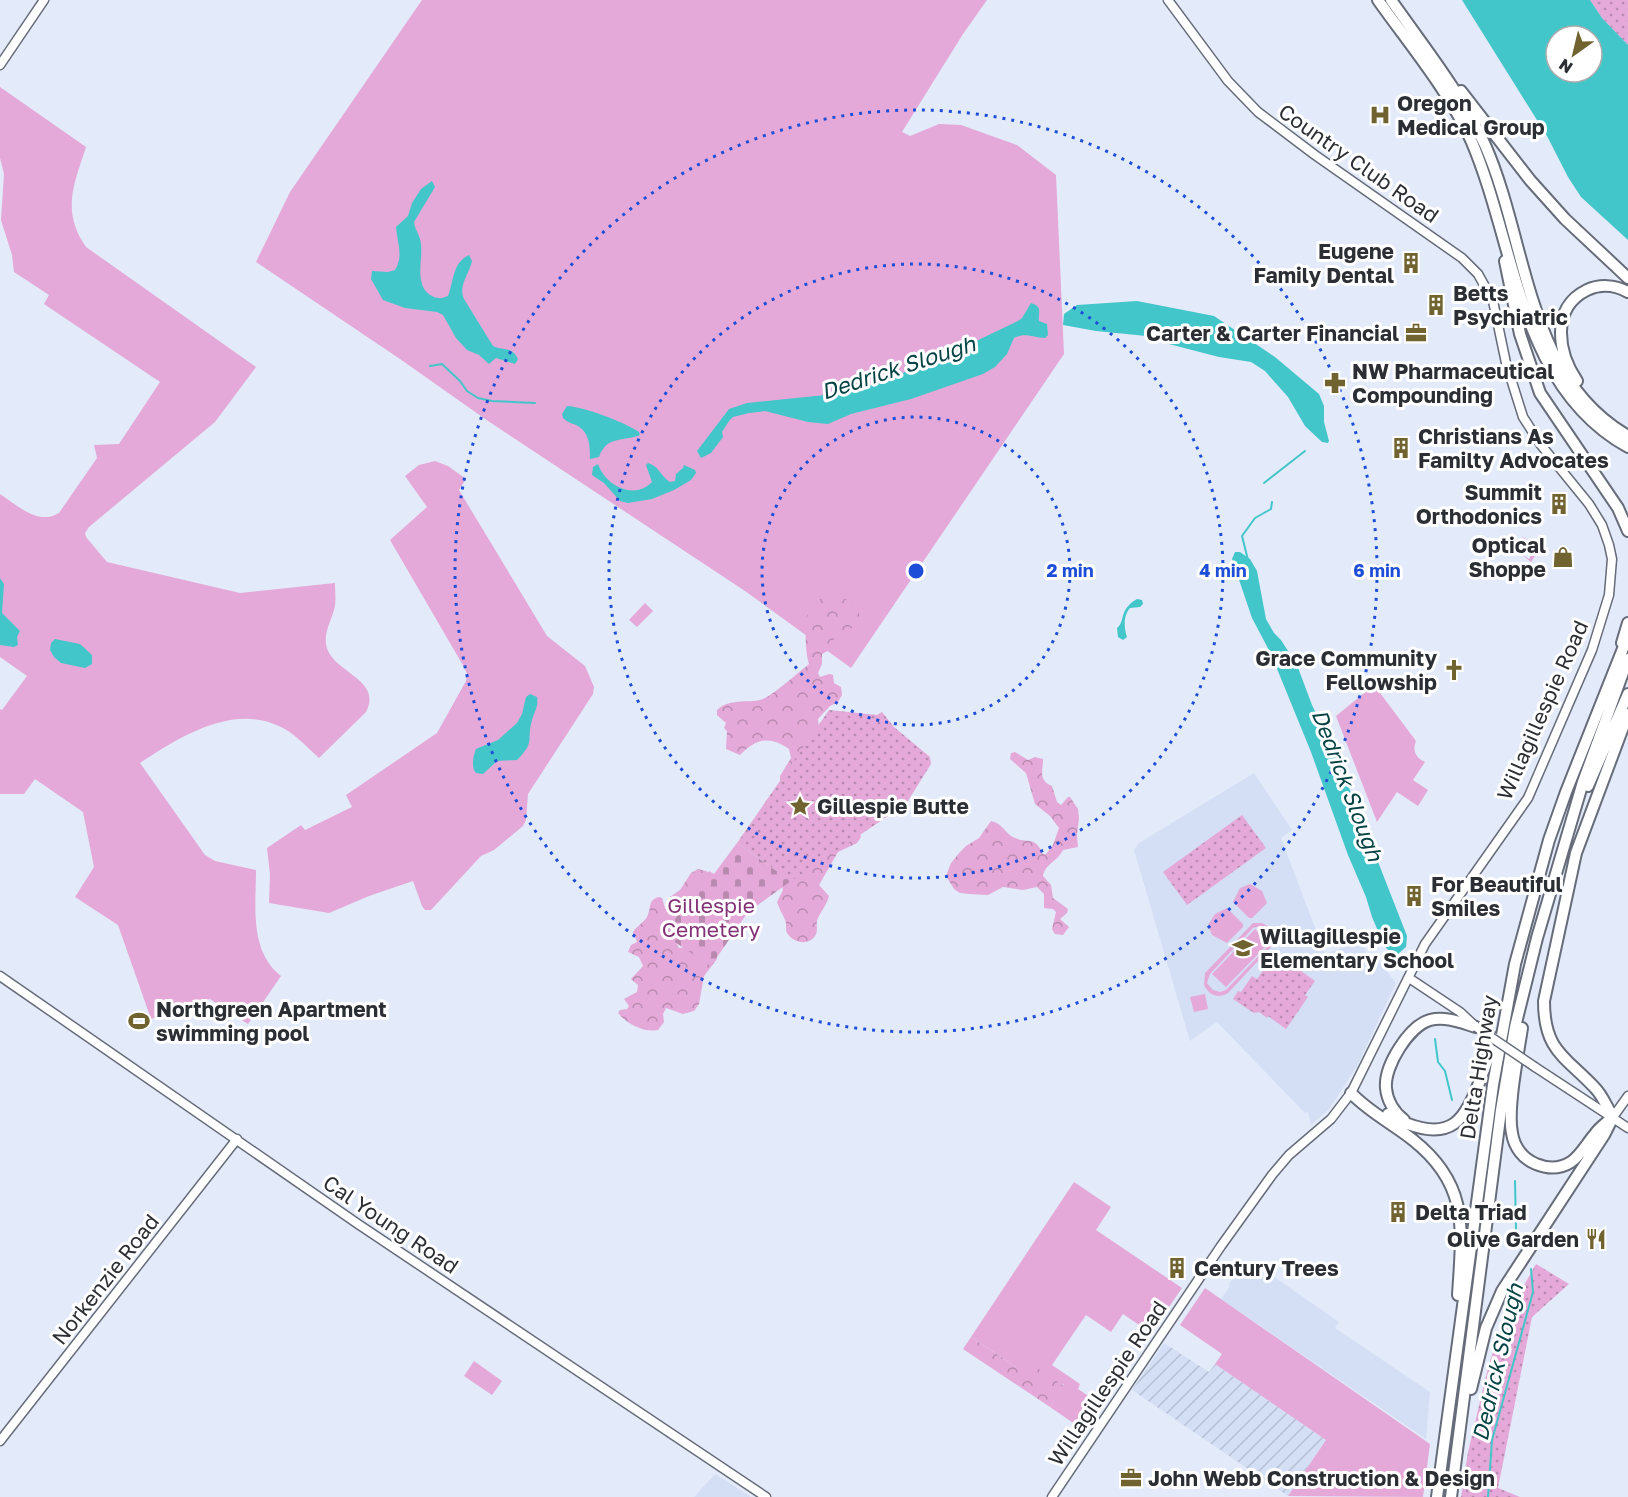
<svg xmlns="http://www.w3.org/2000/svg" width="1628" height="1497" viewBox="0 0 1628 1497" font-family="'Golos Text',sans-serif">
  <style>
    .built { fill: #d4dff5 }
    .industrial { fill: url(#industrial-furrows) }
    .green { fill: #e4a9d8; fill-rule: evenodd }
    .forest { fill: url(#forest-crowns) }
    .cemetery { fill: url(#cemetery-stones) }
    .park { fill: url(#park-dots) }
    .water { fill: #43c6ca; fill-rule: evenodd }
    .lines { fill: none; stroke-linecap: round; stroke-linejoin: round }
    .stream { stroke: #43c6ca; stroke-width: 2 }
    .secondary-casing { stroke: #666c79; stroke-width: 11 }
    .highway-casing { stroke: #666c79; stroke-width: 14 }
    .secondary { stroke: #fff; stroke-width: 8 }
    .highway { stroke: #fff; stroke-width: 10 }
    .secondary-bridge-casing { stroke: #666c79; stroke-width: 11; stroke-linecap: butt }
    .secondary-bridge { stroke: #fff; stroke-width: 8 }
    .ring { fill: none; stroke: #1d4ed8; stroke-width: 3; stroke-dasharray: 3 6 }
    .labels { text-anchor: middle; dominant-baseline: central; stroke-width: 6; stroke-linejoin: round; paint-order: stroke }
    .poi-label { font-size: 21px; font-weight: bold; fill: #2b2e33; stroke: #fff; text-anchor: start }
    .street-label { font-size: 21px; fill: #2b2e33; stroke: #fff }
    .park-label { font-size: 21px; fill: #833176; stroke: #fff }
    .water-label { font-size: 22px; font-style: italic; fill: #064344; stroke: #fff }
    .centre { fill: #1d4ed8; stroke: #fff; stroke-width: 3 }
    .ring-label { font-size: 18px; text-anchor: middle; font-weight: bold; fill: #1d4ed8; stroke: #fff; stroke-width: 6; stroke-linejoin: round; paint-order: stroke }
  </style>
  <defs>
    <pattern id="industrial-furrows" width="10" height="10" patternUnits="userSpaceOnUse" patternTransform="scale(1.5)"><rect width="10" height="10" fill="#d4dff5"/><path d="M-1 1l2-2M0 10L10 0M9 11l2-2" fill="none" stroke="#b6c0d2"/></pattern>
    <pattern id="forest-crowns" width="20" height="18" patternUnits="userSpaceOnUse" patternTransform="scale(1.5)"><rect width="20" height="18" fill="#e4a9d8"/><path d="M2 6a3 3 0 1 1 6 0M12 15a3 3 0 1 1 6 0" fill="none" stroke="#b98ab0"/></pattern>
    <pattern id="cemetery-stones" width="16" height="16" patternUnits="userSpaceOnUse" patternTransform="scale(1.5)"><rect width="16" height="16" fill="#e4a9d8"/><path d="M2 7V4a2 2 0 0 1 4 0v3zM10 15v-3a2 2 0 0 1 4 0v3z" fill="#b98ab0"/></pattern>
    <pattern id="park-dots" width="8" height="8" patternUnits="userSpaceOnUse" patternTransform="scale(1.5)"><rect width="8" height="8" fill="#e4a9d8"/><path d="M2 2h.1M6 6h.1" fill="none" stroke="#b98ab0" stroke-width="1.8" stroke-linecap="round"/></pattern>
  </defs>
  <rect width="100%" height="100%" fill="#e3eafa"/>
  <!-- built -->
  <path class="built" d="M1254 773 1292 830 1281 838 1325 954 1362 941 1367 955 1375 956 1396 983 1357 1066 1330 1108 1311 1125 1308 1112 1305 1113 1217 1022 1190 1041 1134 850 1139 843Z
    M1243 1266 1261 1279 1267 1272 1339 1322 1335 1328 1430 1392 1426 1439 1221 1299 1230 1286 1228 1285Z
    M715 1474 717 1475 751 1497H694Z"/>
  <!-- industrial -->
  <path class="industrial" d="M1164 1343 1209 1372 1215 1364 1326 1440 1288 1496 1132 1390Z"/>
  <!-- green -->
  <path class="green" d="M422 0H987L963 34 902 132 910 136 939 124 961 125 1017 145 1056 175 1064 354 851 668 745 591 488 421 400 359 256 262 290 192Z
    M0 87 86 147C74 184 61 211 86 247L256 367 215 422 89 527 85 533 86 537 107 562 240 593 335 583C335 591 336 598 335 606 332 621 321 635 328 651 339 674 382 681 366 712L319 758C307 747 296 735 283 728 234 702 180 737 140 763L205 855 215 861 256 870C256 906 249 951 281 976L248 1024 210 999 151 1019 118 925 75 897 94 867 83 812 35 779 24 794H0V709L2 710 27 676 0 657V494C17 505 38 526 59 513L97 458 94 445 119 444 160 382 44 304 49 295 14 272 12 255 1 220 4 174 0 158Z
    M435 461 448 466 466 479 459 490 547 636 585 666 594 687 593 694 528 794 526 820 523 826 494 850 481 856 431 910H425L422 906 413 881 369 896 329 913 269 903 270 874 267 848 301 825 305 830 352 807 346 795 437 733 466 681 467 674 464 667 390 540 427 507 405 476 419 465Z
    M1523 537 1529 541 1525 546 1528 548 1523 555 1529 559 1532 554 1535 556 1531 562 1515 549Z
    M645 603 653 611 637 627 629 620Z
    M1374 685 1416 741C1412 751 1416 758 1425 762L1413 780 1428 790 1418 806 1397 792 1377 822 1336 716Z
    M1250 884 1262 891 1267 903 1252 918H1249L1233 902 1240 888Z
    M1227 908 1243 924V927L1227 943 1212 935 1208 925 1215 914Z
    M1253 923H1262L1271 928 1274 934 1273 945 1228 993C1218 999 1209 995 1204 985L1205 973ZM1256 927C1268 927 1274 936 1268 946L1226 990 1220 992 1213 990 1207 983 1210 974 1253 928Z
    M1255 929 1269 943 1226 987 1212 974Z
    M1205 994 1208 1009 1194 1012 1190 997Z
    M1074 1182 1111 1207 1096 1230 1182 1288 1151 1333 1123 1314 1111 1332 1086 1315 1052 1365 1080 1384 1078 1389 1102 1405 1085 1431 1050 1407 1064 1385 1016 1367 971 1337Z
    M1205 1288 1430 1444 1423 1497 1288 1496 1326 1440 1215 1364 1222 1354 1180 1325Z
    M474 1361 502 1381 492 1395 464 1376Z"/>
  <!-- forest -->
  <path class="forest" d="M836 595C852 601 870 611 851 629 846 633 840 634 834 637L833 648 822 654V664L818 673 820 677 829 674 833 675 834 683 841 687 842 695 838 702 830 706 818 719 819 729 780 783V776L791 758 789 749C769 735 756 739 740 755L726 749 727 731 724 728 726 723 717 715V710C731 697 751 704 763 699 773 695 799 672 809 664 805 652 805 628 807 615L820 599Z
    M1015 752 1028 760 1035 757 1043 759C1043 771 1038 780 1052 786L1057 802 1061 805 1068 797H1070L1078 809 1079 818 1077 835 1078 847 1063 850C1057 862 1045 864 1043 876L1051 885 1053 898 1068 909 1067 913 1060 919 1069 927 1063 935 1055 934 1052 929 1056 912 1053 909 1044 908V894L1037 887 1023 890 1003 887 988 895 969 894 960 893 954 889 946 876 951 863 960 852 966 846 979 838 991 821C1003 823 1005 834 1015 838 1029 844 1034 835 1043 854H1046L1053 845 1059 828 1050 816 1035 804 1026 773 1010 759 1011 753Z
    M860 833 861 837 857 843 838 852 819 885 829 896C827 904 822 910 818 918 815 924 819 930 815 936 809 946 793 943 787 933 785 929 787 924 785 920 782 913 779 908 777 902L783 890 776 868Z
    M698 869 706 871 713 876 674 938 679 948 688 947 716 956 717 959 704 976 699 1004 694 1011 683 1014 666 1008 663 1014 664 1022 658 1030C644 1033 627 1024 618 1013L620 1010 627 1009 629 1006 624 999 637 992 638 985 631 979 643 966 639 957 628 952 631 945 637 942 633 932C637 926 644 922 647 917 652 908 647 900 659 897L662 898 665 908 667 909 670 897 680 890 691 873Z
    M971 1337 1016 1367 1030 1363 1064 1386 1050 1407 963 1349Z"/>
  <!-- cemetery -->
  <path class="cemetery" d="M737 843 791 881 748 912 711 966 664 935 709 871 714 874Z"/>
  <!-- park -->
  <path class="park" d="M1590 0H1628V45L1602 18Z
    M829 710 877 715 882 712 894 727 930 757 931 764 906 804 791 881 737 843Z
    M1242 815 1266 848 1187 905 1163 872Z
    M1276 952 1302 969 1301 971 1315 981 1305 995 1308 997 1286 1029 1268 1016 1267 1018 1259 1012 1254 1013 1233 999 1238 991 1241 992 1252 976 1257 979Z
    M1536 1264 1569 1284 1532 1317 1498 1488 1520 1497H1461L1468 1452 1488 1368 1501 1326Z"/>
  <!-- water -->
  <path class="water" d="M1462 0H1590L1602 18 1628 45V240L1581 197 1568 177 1547 136ZM1556 36H1592V72H1556Z
    M432 181 435 187 414 222C415 231 421 236 421 245 423 261 413 289 434 297 440 299 443 298 448 296 454 281 452 263 469 255L472 261C469 275 458 285 464 299L493 346C503 351 512 346 518 359L515 364 496 358 489 364 479 355 467 350 456 338 443 315 437 312 405 308 383 300 371 279 372 271 388 272 395 270C404 256 397 242 396 227L408 216 412 203 421 189Z
    M1137 301 1214 316 1275 357 1319 394 1324 406V422L1329 441 1328 443 1322 442 1305 426 1288 397 1265 371 1251 362 1219 357 1165 343 1146 336 1096 331 1063 325 1064 314 1077 305Z
    M1031 303C1043 307 1038 312 1039 321L1047 324 1048 335 1045 338C1033 338 1026 332 1014 338L1007 354 995 367 983 374 911 399 851 414 828 424 808 422 765 411 749 413 733 417 729 421 722 432 723 437 711 453 701 458 697 451 729 409 747 403 835 394 872 385 910 370 922 362 949 354 1018 321 1022 318Z
    M567 406C585 407 624 422 639 432L640 435C623 442 607 435 599 457L590 459C590 446 590 432 576 425 571 423 567 422 563 418L562 414Z
    M648 463C659 466 661 477 670 482L675 481 676 474 683 468 684 465 695 470 696 473 691 480 674 490 652 499 628 503 620 501 604 483 592 475 593 467 598 464C605 485 634 501 652 482L646 465Z
    M1235 552H1240L1250 559 1257 571 1266 619 1274 633 1281 640 1297 665 1312 705 1337 757 1407 936 1406 947 1398 954 1388 950 1384 945 1372 917 1366 897 1348 855 1311 752 1271 654 1252 618 1232 559Z
    M0 578 4 584 2 613 20 631 17 637 18 645 14 647 0 645Z
    M1137 599 1142 600 1143 604 1140 607 1130 608C1123 616 1124 628 1127 637L1123 640 1118 637 1117 628C1126 621 1118 610 1137 599Z
    M55 639 80 644 92 655V664L85 668 61 663 54 657 50 650 51 643Z
    M530 694 537 697C539 706 534 712 532 720 526 741 536 741 517 760L497 761 483 774 476 773C471 768 473 756 476 749L498 740 517 723 522 714 526 697Z"/>
  <g class="lines">
    <!-- stream -->
    <path class="stream" d="M430 366 442 364 460 381 467 391 478 398 492 401 535 403
      M1264 483 1305 451
      M1248 560 1242 536 1255 518 1271 509 1272 502
      M1435 1039 1438 1062 1445 1071 1452 1100
      M1515 1181 1516 1229
      M1488 1497 1492 1440 1533 1292 1531 1269"/>
    <defs>
      <path id="secondary" d="M0 65 44 0
        M0 976 358 1224 766 1497
        M1409 978 1460 1012 1476 1027
        M1535 1067 1628 1128
        M1613 1117 1628 1096
        M0 1441 237 1139
        M1052 1497 1221 1246 1272 1175 1289 1155 1331 1119 1351 1093 1425 944 1528 798 1592 650 1609 595 1612 559 1609 545 1602 525 1589 504 1541 445 1523 417 1506 363 1493 301 1478 274 1462 258 1315 155 1258 112 1228 81 1168 0"/>
      <path id="highway" d="M1378 0C1410 45 1448 90 1471 140 1516 244 1518 386 1628 447
        M1391 0C1424 47 1461 93 1485 145 1528 242 1525 377 1628 436
        M1461 91 1530 180 1565 219 1628 278
        M1505 261 1520 334 1540 393 1618 508 1628 531
        M1577 381C1558 353 1550 308 1587 290 1600 284 1615 285 1628 292
        M1622 643 1628 623
        M1588 786 1628 694
        M1522 1028C1518 1055 1507 1109 1512 1133 1514 1147 1523 1159 1536 1164 1548 1169 1560 1169 1571 1162 1581 1155 1587 1143 1595 1134 1598 1129 1604 1125 1608 1121
        M1351 1093C1369 1112 1393 1124 1413 1140 1470 1185 1462 1230 1458 1295
        M1388 1114C1395 1119 1401 1121 1408 1124 1451 1140 1465 1120 1479 1083 1485 1068 1490 1053 1494 1038
        M1613 1117C1607 1108 1603 1096 1595 1088 1565 1056 1544 1051 1544 1001L1576 853 1628 714
        M1404 1120C1394 1112 1387 1100 1386 1088 1384 1066 1409 1026 1430 1020 1446 1016 1462 1023 1476 1027
        M1471 1389 1486 1328 1502 1291 1604 1135 1613 1117
        M1437 1497 1493 1085 1515 964 1549 840 1566 792 1628 636
        M1451 1497 1501 1110 1515 1027 1537 938 1583 782 1628 659"/>
    </defs>
    <!-- secondary casing -->
    <use href="#secondary" class="secondary-casing"/>
    <!-- highway casing -->
    <use href="#highway" class="highway-casing"/>
    <!-- secondary -->
    <use href="#secondary" class="secondary"/>
    <!-- highway -->
    <use href="#highway" class="highway"/>
    <defs>
      <path id="secondary-bridge" d="M1476 1027 1535 1067"/>
    </defs>
    <!-- secondary-bridge casing -->
    <use href="#secondary-bridge" class="secondary-bridge-casing"/>
    <!-- secondary-bridge -->
    <use href="#secondary-bridge" class="secondary-bridge"/>
  </g>
  <!-- distance rings -->
  <g class="ring">
    <circle cx="916" cy="571" r="154"/>
    <circle cx="916" cy="571" r="307"/>
    <circle cx="916" cy="571" r="461"/>
  </g>
  <!-- icons -->
  <defs>
    <symbol id="hospital-bare" viewBox="-9 -9 18 18"><path d="M-5-5h3v3.5h4V-5h3V5h-3V1.5h-4V5h-3Z" fill="#706330" stroke="#fff" stroke-width="2.5" paint-order="stroke"/></symbol>
    <symbol id="building-bare" viewBox="-9 -9 18 18"><path d="M-4-6H4V6H1V3H-1V6H-4ZM-2.5-4.3h1.7v1.8h-1.7ZM.8-4.3h1.7v1.8H.8ZM-2.5-1h1.7V.8h-1.7ZM.8-1h1.7V.8H.8Z" fill="#706330" stroke="#fff" stroke-width="2.5" paint-order="stroke"/></symbol>
    <symbol id="office-bare" viewBox="-9 -9 18 18"><path d="M-6-3h4V-5.5h4V-3h4V5H-6ZM-1-4.5V-3h2v-1.5ZM-6 0V1H6V0Z" fill="#706330" stroke="#fff" stroke-width="2.5" paint-order="stroke"/></symbol>
    <symbol id="pharmacy-bare" viewBox="-9 -9 18 18"><path d="M-2-6h4v4h4v4h-4v4h-4v-4h-4v-4h4Z" fill="#706330" stroke="#fff" stroke-width="2.5" paint-order="stroke"/></symbol>
    <symbol id="shop-bare" viewBox="-9 -9 18 18"><path d="M-5-2.5h2.3a2.7 3.5 0 0 1 5.4 0H5L5.5 6h-11ZM-1.5-2.5h3a1.5 2.3 0 0 0-3 0Z" fill="#706330" stroke="#fff" stroke-width="2.5" paint-order="stroke"/></symbol>
    <symbol id="church-bare" viewBox="-9 -9 18 18"><path d="M-1.2-6h2.4v3.5h3.3v2.4h-3.3V6h-2.4V-.1h-3.3v-2.4h3.3Z" fill="#706330" stroke="#fff" stroke-width="2.5" paint-order="stroke"/></symbol>
    <symbol id="sight-bare" viewBox="-9 -9 18 18"><path d="M0-6L1.8-2.2L6-1.7L2.9 1.2L3.7 5.4L0 3.3L-3.7 5.4L-2.9 1.2L-6-1.7L-1.8-2.2Z" fill="#706330" stroke="#fff" stroke-width="2.5" paint-order="stroke"/></symbol>
    <symbol id="school-bare" viewBox="-9 -9 18 18"><path d="M0-5L7-2L0 1L-7-2ZM-4 1L0 2.5L4 1V4Q0 6-4 4Z" fill="#706330" stroke="#fff" stroke-width="2.5" paint-order="stroke"/></symbol>
    <symbol id="stadium-bare" viewBox="-9 -9 18 18"><path d="M0-5a6.5 5 0 1 0 0 10a6.5 5 0 1 0 0-10ZM-3.5-1.8h7v3.6h-7Z" fill="#706330" stroke="#fff" stroke-width="2.5" paint-order="stroke"/></symbol>
    <symbol id="restaurant-bare" viewBox="-9 -9 18 18"><path d="M-5-6h1v4h1v-4h1v4h1v-4h1v5L-1.5 .5V6h-2V.5L-5-1ZM5-6V6H3V1.5H1.5Q1.5-4 5-6Z" fill="#706330" stroke="#fff" stroke-width="2.5" paint-order="stroke"/></symbol>
  </defs>
  <g fill-rule="evenodd">
    <use href="#hospital-bare" x="1365" y="100" width="30" height="30"/>
    <use href="#building-bare" x="1396" y="248" width="30" height="30"/>
    <use href="#building-bare" x="1421" y="290" width="30" height="30"/>
    <use href="#office-bare" x="1401" y="318" width="30" height="30"/>
    <use href="#pharmacy-bare" x="1320" y="368" width="30" height="30"/>
    <use href="#building-bare" x="1386" y="433" width="30" height="30"/>
    <use href="#building-bare" x="1544" y="489" width="30" height="30"/>
    <use href="#shop-bare" x="1548" y="542" width="30" height="30"/>
    <use href="#church-bare" x="1439" y="655" width="30" height="30"/>
    <use href="#sight-bare" x="785" y="791" width="30" height="30"/>
    <use href="#building-bare" x="1399" y="881" width="30" height="30"/>
    <use href="#school-bare" x="1228" y="933" width="30" height="30"/>
    <use href="#stadium-bare" x="124" y="1006" width="30" height="30"/>
    <use href="#building-bare" x="1383" y="1197" width="30" height="30"/>
    <use href="#restaurant-bare" x="1581" y="1224" width="30" height="30"/>
    <use href="#building-bare" x="1162" y="1253" width="30" height="30"/>
    <use href="#office-bare" x="1116" y="1463" width="30" height="30"/>
  </g>
  <g class="labels">
    <!-- poi labels -->
    <g class="poi-label">
      <text x="1397" y="103">Oregon<tspan x="1397" dy="24">Medical Group</tspan></text>
      <text x="1394" y="251" text-anchor="end">Eugene<tspan x="1394" dy="24">Family Dental</tspan></text>
      <text x="1453" y="293">Betts<tspan x="1453" dy="24">Psychiatric</tspan></text>
      <text x="1399" y="333" text-anchor="end">Carter &amp; Carter Financial</text>
      <text x="1352" y="371">NW Pharmaceutical<tspan x="1352" dy="24">Compounding</tspan></text>
      <text x="1418" y="436">Christians As<tspan x="1418" dy="24">Familty Advocates</tspan></text>
      <text x="1542" y="492" text-anchor="end">Summit<tspan x="1542" dy="24">Orthodonics</tspan></text>
      <text x="1546" y="545" text-anchor="end">Optical<tspan x="1546" dy="24">Shoppe</tspan></text>
      <text x="1437" y="658" text-anchor="end">Grace Community<tspan x="1437" dy="24">Fellowship</tspan></text>
      <text x="817" y="806">Gillespie Butte</text>
      <text x="1431" y="884">For Beautiful<tspan x="1431" dy="24">Smiles</tspan></text>
      <text x="1260" y="936">Willagillespie<tspan x="1260" dy="24">Elementary School</tspan></text>
      <text x="156" y="1009">Northgreen Apartment<tspan x="156" dy="24">swimming pool</tspan></text>
      <text x="1415" y="1212">Delta Triad</text>
      <text x="1579" y="1239" text-anchor="end">Olive Garden</text>
      <text x="1194" y="1268">Century Trees</text>
      <text x="1148" y="1478">John Webb Construction &amp; Design</text>
    </g>
    <!-- street labels -->
    <g class="street-label">
      <text transform="translate(1359 163) rotate(35)">Country Club Road</text>
      <text transform="translate(1542 710) rotate(-66)">Willagillespie Road</text>
      <text transform="translate(1478 1067) rotate(-81)">Delta Highway</text>
      <text transform="translate(391 1224) rotate(34)">Cal Young Road</text>
      <text transform="translate(105 1279) rotate(-52)">Norkenzie Road</text>
      <text transform="translate(1107 1383) rotate(-56)">Willagillespie Road</text>
    </g>
    <!-- park labels -->
    <g class="park-label">
      <text x="711" y="905">Gillespie<tspan x="711" dy="24">Cemetery</tspan></text>
    </g>
    <!-- water labels -->
    <g class="water-label">
      <text transform="translate(898 367) rotate(-18)">Dedrick Slough</text>
      <text transform="translate(1348 785) rotate(69)">Dedrick Slough</text>
      <text transform="translate(1497 1362) rotate(-77)">Dedrick Slough</text>
    </g>
  </g>
  <circle cx="916" cy="571" r="9" class="centre"/>
  <g class="ring-label">
    <text x="1070" y="577">2 min</text>
    <text x="1223" y="577">4 min</text>
    <text x="1377" y="577">6 min</text>
  </g>
  <!-- north arrow -->
  <g transform="translate(1574 54) rotate(214)"><circle r="28" fill="#ffffff" stroke="#aaabad" stroke-width="1.5"/>
  <path d="M0-4.5L10 22L0 15L-10 22Z" fill="#706330"/>
  <text y="-9" font-size="16" font-weight="bold" text-anchor="middle" fill="#2b2e33">N</text>
  </g>
</svg>
